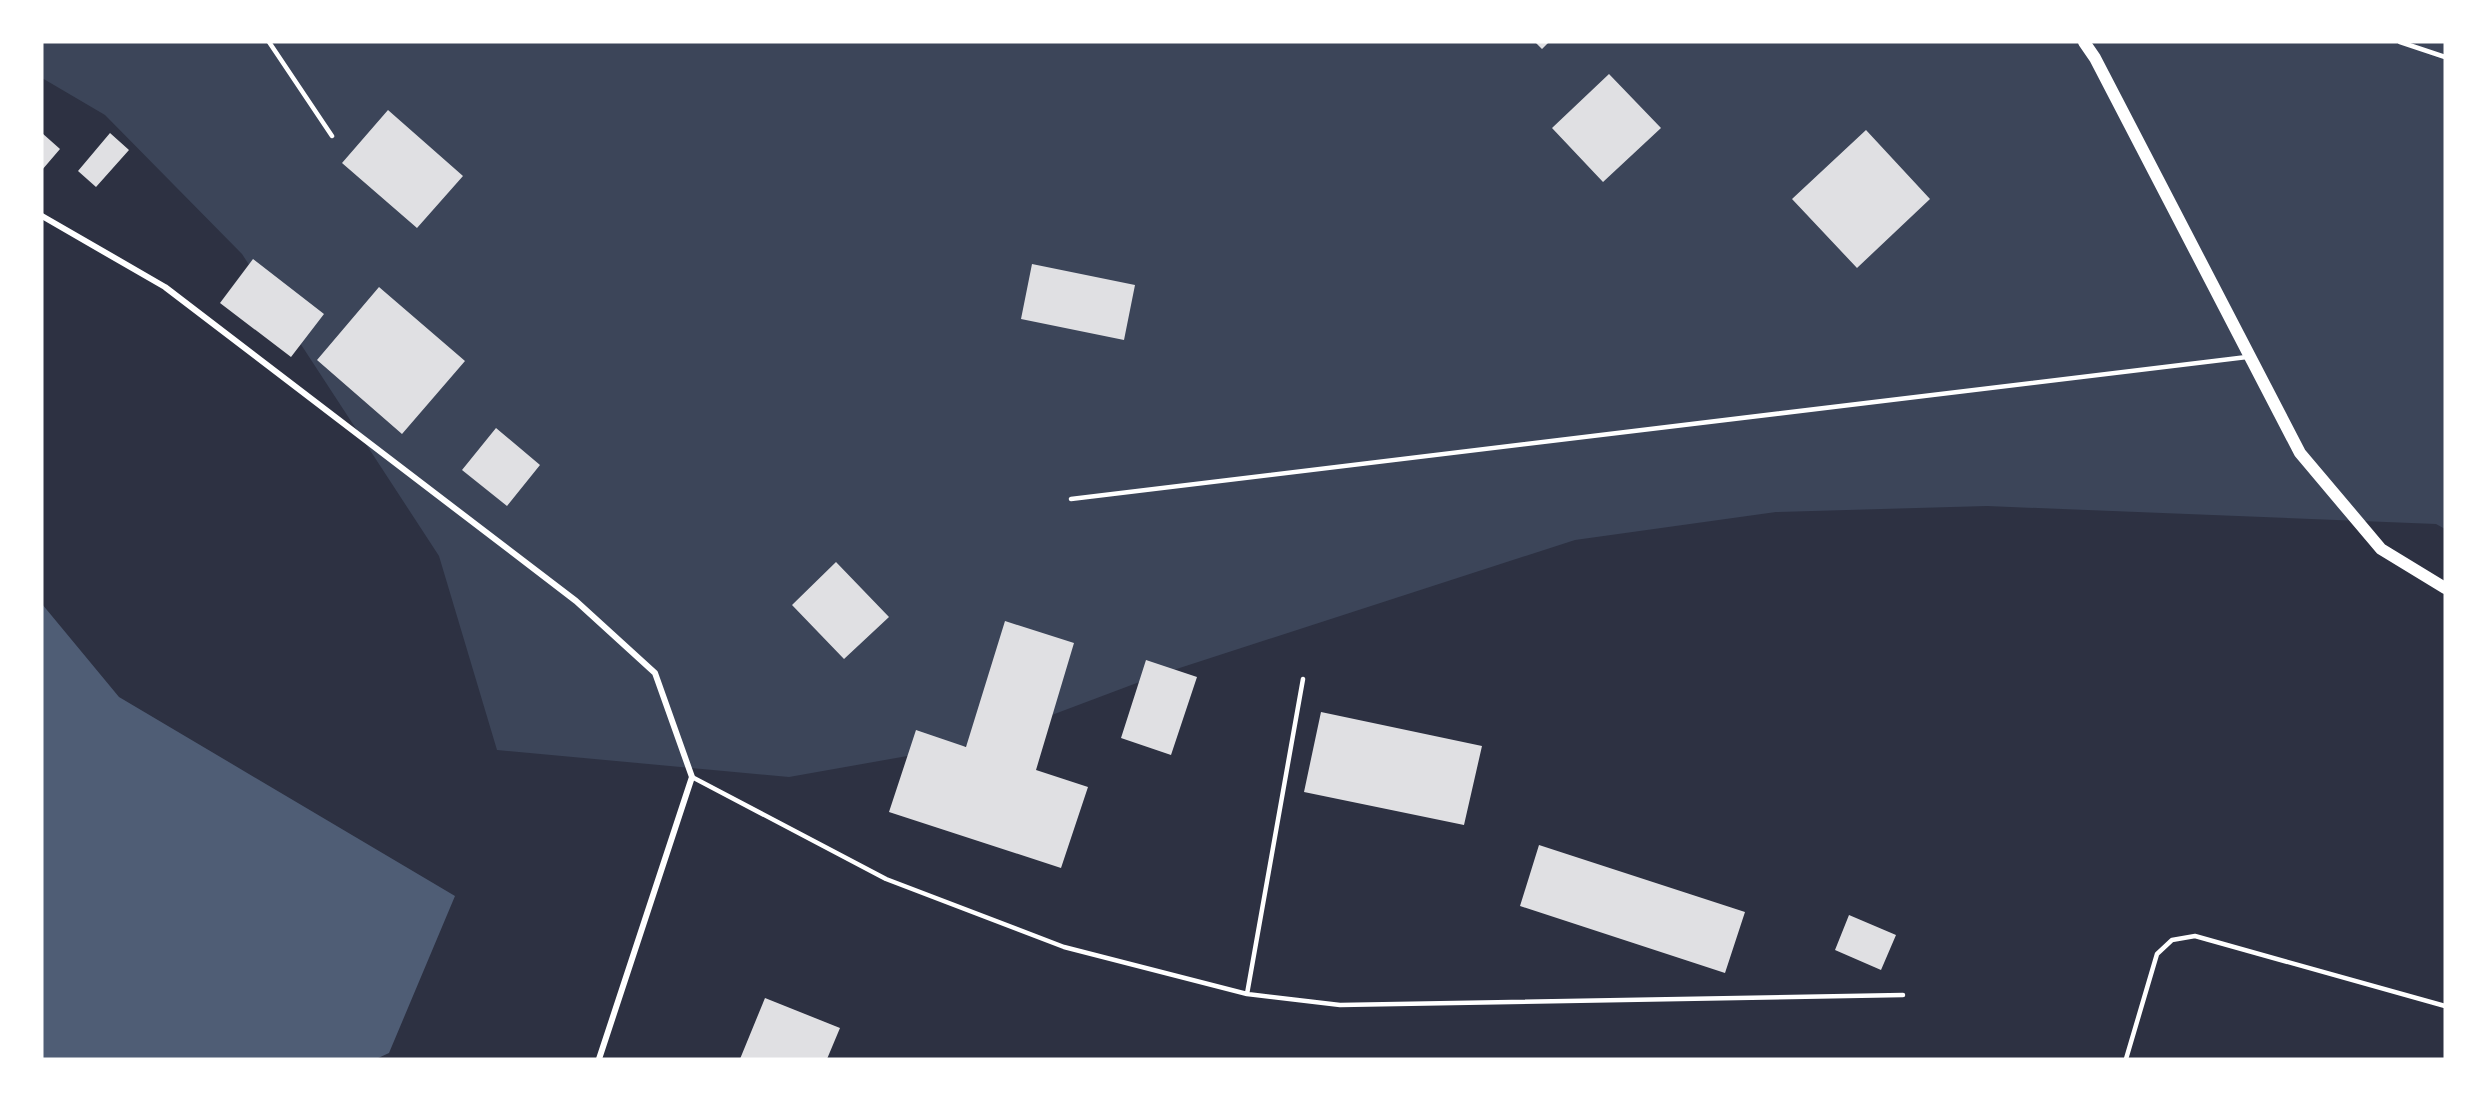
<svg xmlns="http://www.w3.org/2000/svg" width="2487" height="1101" viewBox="0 0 2487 1101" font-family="Roboto,sans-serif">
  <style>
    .green { fill: #3c4559 }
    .water { fill: #4f5d75 }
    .building { fill: #e0e0e3 }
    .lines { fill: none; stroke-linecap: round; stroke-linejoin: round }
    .service { stroke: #fff; stroke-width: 4.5 }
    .minor { stroke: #fff; stroke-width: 6 }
    .secondary { stroke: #fff; stroke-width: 12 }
  </style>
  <rect width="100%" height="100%" fill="#2d3142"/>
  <!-- green -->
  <path class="green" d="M42 42H2445V529L2436 524 1987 506 1776 512 1575 540 1158 675 975 744 789 777 497 750 439 556 242 254 105 115 42 78Z"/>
  <!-- water -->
  <path class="water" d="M42 604 119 697 455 896 389 1053 376 1059H42Z"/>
  <!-- building -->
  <path class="building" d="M1535 42H1549L1542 49Z
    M1609 74 1661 128 1603 182 1552 128Z
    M388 110 463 176 417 228 342 163Z
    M1866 130 1930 199 1857 268 1792 199Z
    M42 133 60 149 42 170Z
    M110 133 129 150 96 187 78 171Z
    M253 259 324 314 291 357 220 303Z
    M1032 264 1135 285 1124 340 1021 319Z
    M379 287 465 361 402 434 317 360Z
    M496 428 540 465 507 506 462 470Z
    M836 562 889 617 844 659 792 605Z
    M1005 621 1074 643 1036 770 1088 787 1061 868 889 812 916 730 966 747Z
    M1146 660 1197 677 1171 755 1121 738Z
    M1321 712 1482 746 1464 825 1304 792Z
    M1539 845 1745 912 1725 973 1520 906Z
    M1849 915 1896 935 1881 970 1835 950Z
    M765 998 840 1028 827 1059H740Z"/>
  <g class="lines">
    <!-- service -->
    <path class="service" d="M269 42 332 136
      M2400 42 2445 57
      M1071 499 2247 357
      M692 777 886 879 1064 947 1247 994 1340 1005 1903 995
      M1247 994 1303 679
      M2126 1059 2157 954 2172 940 2195 936 2445 1006"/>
    <!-- minor -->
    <path class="minor" d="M42 216 165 287 576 601 655 673 692 777 599 1059"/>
    <!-- secondary -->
    <path class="secondary" d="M2084 42 2095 58 2300 453 2381 549 2445 588"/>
  </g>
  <!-- border -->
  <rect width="2487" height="1101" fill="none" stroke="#ffffff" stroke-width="87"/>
</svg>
